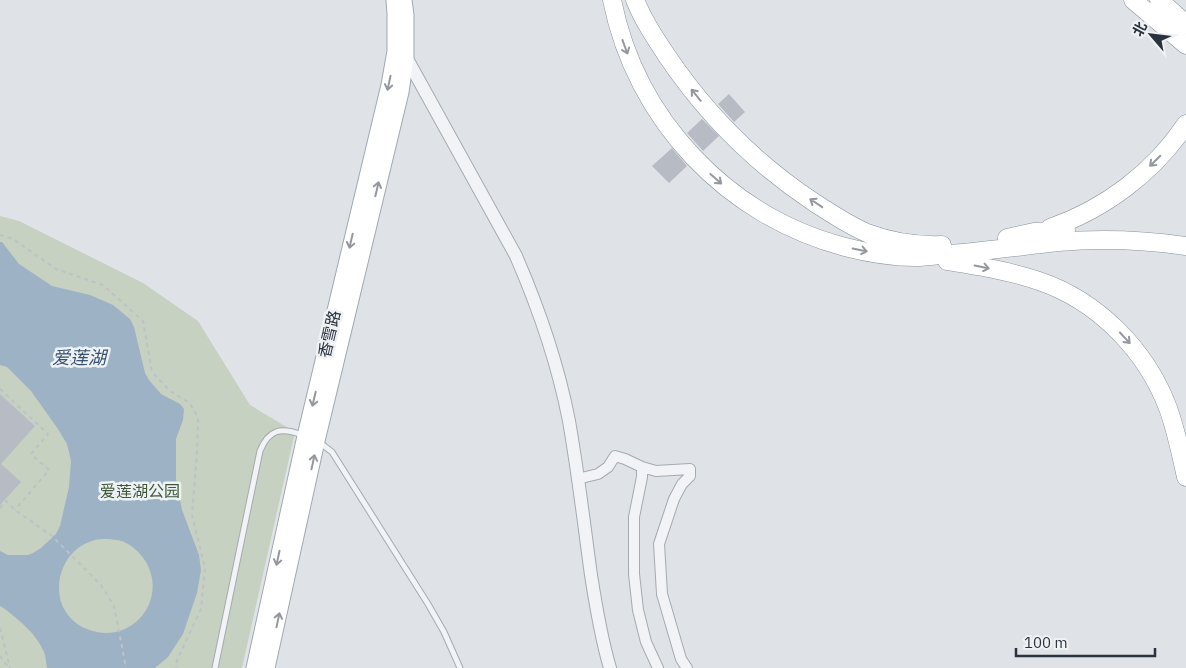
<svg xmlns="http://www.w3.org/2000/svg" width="1186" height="668" viewBox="0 0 1186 668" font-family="'IBM Plex Sans','Noto Sans SC',sans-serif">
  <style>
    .green { fill: #c6d1c1 }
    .water { fill: #9db2c5; fill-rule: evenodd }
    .building { fill: #b7bcc4 }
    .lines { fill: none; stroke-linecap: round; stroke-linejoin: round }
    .service-casing { stroke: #a5aab1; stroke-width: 7 }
    .minor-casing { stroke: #a5aab1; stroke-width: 12 }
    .tertiary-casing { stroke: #a5aab1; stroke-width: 14 }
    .primary-casing { stroke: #a0a8b2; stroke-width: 17 }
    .motorway-casing { stroke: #88919d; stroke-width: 19 }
    .path { stroke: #bec1c6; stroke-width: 2; stroke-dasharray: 4 4; stroke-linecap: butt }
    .service { stroke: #f2f3f6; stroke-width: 5 }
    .minor { stroke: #f2f3f6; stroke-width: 10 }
    .tertiary { stroke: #f2f3f6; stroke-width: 12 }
    .primary { stroke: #fff; stroke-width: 15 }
    .motorway { stroke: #fff; stroke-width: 18 }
    .oneway { stroke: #94989e }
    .labels { text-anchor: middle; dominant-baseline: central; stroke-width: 5; stroke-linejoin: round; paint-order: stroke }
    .street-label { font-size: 16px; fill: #29323d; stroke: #eff2f5 }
    .park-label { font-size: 16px; fill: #405838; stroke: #eff2f5 }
    .water-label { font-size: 18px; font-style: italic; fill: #37526e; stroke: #eff2f5 }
  </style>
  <rect width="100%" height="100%" fill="#dfe3e7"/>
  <!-- green -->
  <path class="green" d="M0 216 19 221 143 283 198 321 250 405 295 432 242 668H0Z"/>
  <!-- water -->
  <path class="water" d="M0 242H2L19 264 52 286 90 295 113 305 130 319 134 327 145 373 149 380 161 394 180 404 184 409 183 420 176 439V479L182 510 199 555 201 570 197 593 183 634 168 657 155 668H47C46 663 46 657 44 652 36 633 18 619 2 607L0 606V551L8 555H28L33 553 41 548 56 534 60 526 69 487 71 461 67 444 58 429 31 391 7 367 0 365ZM107 539C112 539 117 540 122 541 129 544 136 549 140 554 174 593 134 648 87 629 75 625 65 614 61 602 54 578 66 549 92 541 97 539 102 539 107 539Z"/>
  <!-- building -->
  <path class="building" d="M729 94 745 112 734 122 718 104Z
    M702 119 719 136 703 151 687 133Z
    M672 148 687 166 669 183 652 166Z
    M0 394 35 426 1 464 21 482 0 505Z"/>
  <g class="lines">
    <defs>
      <path id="service" d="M319 442 332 452 428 604 444 632 460 668
        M215 668 260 451C269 429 281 427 302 435"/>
      <path id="minor" d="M642 467 656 471 690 469V476L682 484 674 499 659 544 662 594 681 659 687 668
        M577 479 598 474 608 467 615 456 625 459 642 467V477L634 517V574L638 610 646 642 658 668"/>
      <path id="tertiary" d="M402 54 406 57 516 256C539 309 558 364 569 421 578 472 584 524 591 575 596 607 601 638 610 668"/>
      <path id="primary" d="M254 668 305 436 389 85 395 51V14L394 0
        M267 668 317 441 401 92 406 57V15L404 0"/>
      <path id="motorway" d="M612 0C636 120 727 216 845 247 868 253 892 257 916 257 927 257 938 255 950 254 986 251 1022 246 1058 242 1101 238 1144 240 1186 246
        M635 0C643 20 655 38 667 56 706 114 756 164 815 203 832 214 848 225 867 233 891 242 916 246 942 245
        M1133 0 1186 45
        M1159 0 1186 24
        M1050 228C1105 209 1154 172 1186 124
        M1007 238 1034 232 1066 230
        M947 261C978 266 1010 271 1039 281 1098 301 1146 350 1168 408 1176 430 1181 454 1186 477"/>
    </defs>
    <!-- service casing -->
    <use href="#service" class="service-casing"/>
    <!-- minor casing -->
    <use href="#minor" class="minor-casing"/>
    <!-- tertiary casing -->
    <use href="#tertiary" class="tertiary-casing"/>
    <!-- primary casing -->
    <use href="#primary" class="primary-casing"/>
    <!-- motorway casing -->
    <use href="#motorway" class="motorway-casing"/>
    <!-- path -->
    <path class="path" d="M0 235 13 239 56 269 103 285 143 321 152 372 170 391 188 402 194 409 198 420 197 452 192 515 205 568 201 609 177 660 176 668
      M0 389 48 434 31 454 49 470 15 510
      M0 508 6 501 15 510 52 536 101 585 114 606 126 668
      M0 628 10 668
      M0 656 9 668"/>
    <!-- service -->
    <use href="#service" class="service"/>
    <!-- minor -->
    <use href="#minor" class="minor"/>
    <!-- tertiary -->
    <use href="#tertiary" class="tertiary"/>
    <!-- primary -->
    <use href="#primary" class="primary"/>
    <!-- motorway -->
    <use href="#motorway" class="motorway"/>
  </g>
  <!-- one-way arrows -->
  <defs><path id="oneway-shaft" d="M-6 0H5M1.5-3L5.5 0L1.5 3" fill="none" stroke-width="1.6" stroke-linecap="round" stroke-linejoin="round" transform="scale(1.25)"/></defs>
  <g class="oneway">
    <use href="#oneway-shaft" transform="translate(625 47) rotate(70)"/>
    <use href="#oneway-shaft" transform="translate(389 83) rotate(102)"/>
    <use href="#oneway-shaft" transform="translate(696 95) rotate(-129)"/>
    <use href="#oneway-shaft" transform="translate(1155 161) rotate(135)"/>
    <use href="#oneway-shaft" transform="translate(716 179) rotate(41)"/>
    <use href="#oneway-shaft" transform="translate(377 189) rotate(-77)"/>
    <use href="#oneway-shaft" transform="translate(816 203) rotate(-146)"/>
    <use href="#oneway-shaft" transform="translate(351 241) rotate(103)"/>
    <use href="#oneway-shaft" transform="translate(860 250) rotate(11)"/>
    <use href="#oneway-shaft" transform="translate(982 267) rotate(11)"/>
    <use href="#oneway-shaft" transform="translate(1125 338) rotate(47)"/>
    <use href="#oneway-shaft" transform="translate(314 399) rotate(103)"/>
    <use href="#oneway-shaft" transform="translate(313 462) rotate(-78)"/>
    <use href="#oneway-shaft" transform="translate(278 558) rotate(102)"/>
    <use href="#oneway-shaft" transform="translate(278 620) rotate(-78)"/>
  </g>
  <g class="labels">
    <!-- street labels -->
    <g class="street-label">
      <text transform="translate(329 334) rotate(-77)">香雪路</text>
    </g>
    <!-- park labels -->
    <g class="park-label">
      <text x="140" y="491">爱莲湖公园</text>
    </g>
    <!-- water labels -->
    <g class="water-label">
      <text x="79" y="357">爱莲湖</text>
    </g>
  </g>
  <!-- north arrow -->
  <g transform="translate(1151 35) rotate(298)" stroke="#eff2f5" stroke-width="4" paint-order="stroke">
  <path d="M0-4L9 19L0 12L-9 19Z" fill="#29323d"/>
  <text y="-8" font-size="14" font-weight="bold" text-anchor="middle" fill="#29323d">北</text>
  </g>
  <!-- scale -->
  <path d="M1016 648v8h139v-8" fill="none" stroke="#29323d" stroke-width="2.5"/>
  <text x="1024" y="648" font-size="15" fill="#29323d" stroke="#eff2f5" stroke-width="4" paint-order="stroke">100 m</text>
</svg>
